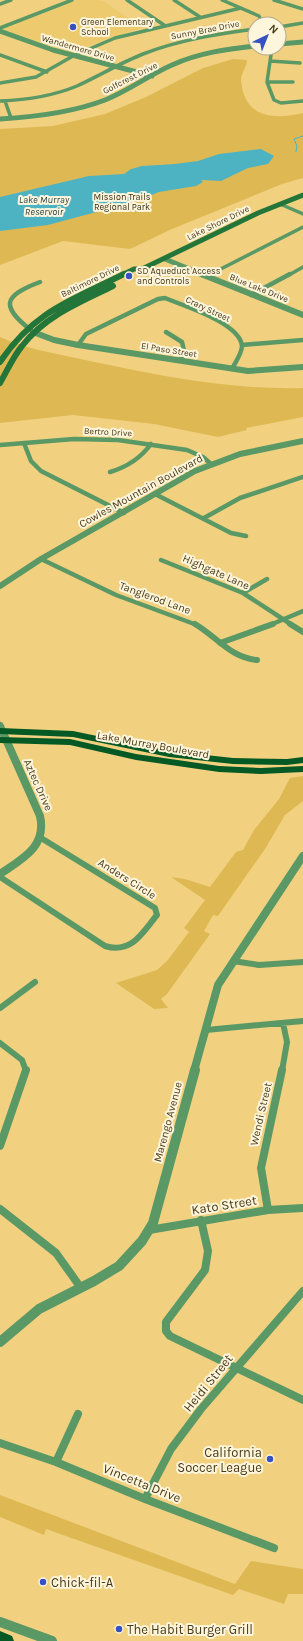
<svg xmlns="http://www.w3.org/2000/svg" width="303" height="1641" viewBox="0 0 303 1641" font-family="Karla,sans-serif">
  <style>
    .built { fill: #edca6e }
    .green { fill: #deb953 }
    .water { fill: #4db3c3 }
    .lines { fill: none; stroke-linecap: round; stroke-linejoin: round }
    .stream { stroke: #4db3c3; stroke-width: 1 }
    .minor-far3 { stroke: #5a9866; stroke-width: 3.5 }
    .minor-far2 { stroke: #5a9866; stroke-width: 4.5 }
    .minor-far1 { stroke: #5a9866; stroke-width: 6 }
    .minor { stroke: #5a9866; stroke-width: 8 }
    .tertiary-far3 { stroke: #5a9866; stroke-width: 5 }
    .tertiary-far2 { stroke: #5a9866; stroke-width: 6 }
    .tertiary-far1 { stroke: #5a9866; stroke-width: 8 }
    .tertiary { stroke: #5a9866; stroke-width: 10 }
    .secondary-far1 { stroke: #24753a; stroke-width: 5 }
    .secondary { stroke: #24753a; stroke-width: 6 }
    .primary { fill: #055924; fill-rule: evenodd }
    .poi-dot { fill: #3750c2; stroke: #fef5dd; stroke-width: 1.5 }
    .labels { text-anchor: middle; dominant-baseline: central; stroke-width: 4; stroke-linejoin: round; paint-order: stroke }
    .far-poi-label { font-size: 9px; fill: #463916; stroke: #fef5dd; text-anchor: start }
    .far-street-label { font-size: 9px; fill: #463916; stroke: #fef5dd }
    .far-park-label { font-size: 9px; fill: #372e17; stroke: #fef5dd }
    .far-water-label { font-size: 10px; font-style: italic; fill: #1f3f44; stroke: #fef5dd }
    .street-label { font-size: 11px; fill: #463916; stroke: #fef5dd }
    .near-street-label { font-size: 13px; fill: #463916; stroke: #fef5dd }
    .near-poi-label { font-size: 13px; fill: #463916; stroke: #fef5dd; text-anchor: start }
  </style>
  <rect width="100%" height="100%" fill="#f1d17f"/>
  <!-- built -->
  <path class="built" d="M77 0H99L105 2 142 28 106 39 73 53 2 29Z"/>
  <!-- green -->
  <path class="green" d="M233 59 247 60C247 67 241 73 241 80 244 118 273 120 303 113V178L282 184 172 229 130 249 63 241 0 265V129L53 126 105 114 146 97 203 68Z
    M0 337C28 350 60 354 90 361 160 376 231 390 303 388V417L246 428 247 430 218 437 154 424 73 415 0 423Z
    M303 776V801L285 815 265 849 218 916 213 915 204 931 210 934 167 994 161 999 168 1008 154 1009 116 983 157 970 167 961 189 932 184 928 205 900 171 877 185 879 210 887 236 852 243 850 254 830 279 799 290 778Z
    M0 1495 235 1584 251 1561 303 1569V1594H288L284 1604 239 1589 233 1595 46 1529 44 1535 0 1517Z"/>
  <!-- water -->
  <path class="water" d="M261 149 274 156 268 164 248 168 221 181 201 180 203 182 196 186 159 192 137 201 48 225 0 231V197L89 176 124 174 131 169 142 166 175 164 198 161 219 154Z"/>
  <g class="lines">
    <!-- stream -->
    <path class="stream" d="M296 152 297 146 294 139 303 136"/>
    <!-- minor-far3 -->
    <path class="minor-far3" d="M127 0 164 25
      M174 0 200 17
      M222 0 259 16 263 24
      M274 0 303 9
      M0 4 11 0
      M279 27 303 23
      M0 28 72 0
      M272 48 267 82 274 100 281 103 303 101
      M0 55 47 72
      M270 61 300 63
      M267 82H293
      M0 83 36 77 73 56 115 38 241 8
      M0 101C26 100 53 96 77 86 99 76 120 63 143 54 179 40 217 34 255 29
      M5 101 11 118
      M280 204 303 214
      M209 275 303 227
      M289 275 303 267"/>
    <!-- minor-far2 -->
    <path class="minor-far2" d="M207 276 211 274
      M251 295 290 274
      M32 331C0 306 3 296 40 282
      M166 332 182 342 184 351 180 360
      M78 345 86 334 158 299 165 298C184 306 240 323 242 346 242 353 235 363 232 369
      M242 345 303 340
      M24 443 31 461 41 471 124 513
      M0 445 74 439 118 440 187 450 203 457 211 464
      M110 472C127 467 140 459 151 444
      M155 494 231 533 246 536
      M204 518 240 498 303 477
      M41 559 116 595 197 625
      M161 560 243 593 292 625
      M243 593 267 579
      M270 625 303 611"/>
    <!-- minor-far1 -->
    <path class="minor-far1" d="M195 624C217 637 231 658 257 660
      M290 624 303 632
      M220 643 273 624
      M0 877 105 946C132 954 142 933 157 915L155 908 41 838
      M233 961 259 965 303 962
      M0 1008 35 982
      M206 1030 303 1021
      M0 1043 22 1060 26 1071
      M282 1071 287 1042 283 1023"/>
    <!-- minor -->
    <path class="minor" d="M0 1146 26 1070
      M0 1209 56 1253 81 1288
      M268 1210 261 1168 282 1070
      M201 1220 208 1251 205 1270 166 1322V1331L170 1336 303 1400
      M149 1230 268 1210 303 1208
      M0 1443 56 1462 145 1499 274 1548
      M56 1462 78 1414
      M145 1499 171 1449 201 1409 303 1291"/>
    <!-- tertiary-far3 -->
    <path class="tertiary-far3" d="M0 31 53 50 152 76
      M279 44 303 42
      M0 119C35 117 71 113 105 100 128 91 149 75 172 65 198 53 227 49 255 46
      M165 259 204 275"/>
    <!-- tertiary-far2 -->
    <path class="tertiary-far2" d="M201 274 303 315
      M33 332 54 340 78 345 248 371 303 367
      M0 586 41 559 195 471 240 454 303 441"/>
    <!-- tertiary-far1 -->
    <path class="tertiary-far1" d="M0 726 40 816C47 847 22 859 0 874
      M194 1071 218 985 303 856"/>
    <!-- tertiary -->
    <path class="tertiary" d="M0 1342 39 1309 94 1281 119 1266 142 1241 153 1223 195 1070
      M0 1622 52 1641"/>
    <!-- secondary-far1 -->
    <path class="secondary-far1" d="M122 275 134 269H142L258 213 303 195"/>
    <!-- secondary -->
    <path class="secondary" d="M0 362C34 311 72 300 124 274
      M0 383C7 371 13 357 22 346 45 316 80 302 113 286"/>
    <!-- primary -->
    <path class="primary" d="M0 728 73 731 169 751 233 758 287 759 303 757V763L287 765 233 764 169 757 73 737 0 734Z
      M0 737 70 739 136 754 219 766 261 768 303 766V772L261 774 219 772 136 760 70 745 0 743Z
      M0 1631 12 1636 14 1641H0Z"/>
  </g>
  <!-- markers -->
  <g class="poi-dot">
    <circle cx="73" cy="27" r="4"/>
    <circle cx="129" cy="276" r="4"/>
    <circle cx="270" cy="1459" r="4"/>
    <circle cx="43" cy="1582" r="4"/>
    <circle cx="119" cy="1629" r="4"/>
  </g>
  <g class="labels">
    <!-- far-poi labels -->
    <g class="far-poi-label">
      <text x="81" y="22">Green Elementary<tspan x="81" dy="10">School</tspan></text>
      <text x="137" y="271">SD Aqueduct Access<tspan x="137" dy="10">and Controls</tspan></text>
    </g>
    <!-- far-street labels -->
    <g class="far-street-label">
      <text transform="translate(205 30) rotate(-11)">Sunny Brae Drive</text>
      <text transform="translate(78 48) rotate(16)">Wandermere Drive</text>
      <text transform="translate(130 78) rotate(-27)">Golfcrest Drive</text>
      <text transform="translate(218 223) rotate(-26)">Lake Shore Drive</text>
      <text transform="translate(90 281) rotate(-26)">Baltimore Drive</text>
      <text transform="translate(259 288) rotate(22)">Blue Lake Drive</text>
      <text transform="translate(208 309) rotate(25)">Crary Street</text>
      <text transform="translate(169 350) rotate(9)">El Paso Street</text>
      <text transform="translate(108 432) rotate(3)">Bertro Drive</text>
    </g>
    <!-- far-park labels -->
    <g class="far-park-label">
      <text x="122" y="197">Mission Trails<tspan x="122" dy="10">Regional Park</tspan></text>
    </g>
    <!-- far-water labels -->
    <g class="far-water-label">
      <text x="44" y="200">Lake Murray<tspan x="44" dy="12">Reservoir</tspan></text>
    </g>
    <!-- street labels -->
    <g class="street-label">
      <text transform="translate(141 491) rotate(-29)">Cowles Mountain Boulevard</text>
      <text transform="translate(216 572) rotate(24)">Highgate Lane</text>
      <text transform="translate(155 598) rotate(20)">Tanglerod Lane</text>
      <text transform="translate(153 745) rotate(10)">Lake Murray Boulevard</text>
      <text transform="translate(38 785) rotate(66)">Aztec Drive</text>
      <text transform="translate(127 879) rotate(32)">Anders Circle</text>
      <text transform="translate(261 1114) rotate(-77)">Wendi Street</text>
      <text transform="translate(168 1122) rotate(-75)">Marengo Avenue</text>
    </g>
    <!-- near-street labels -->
    <g class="near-street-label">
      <text transform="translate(224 1205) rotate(-9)">Kato Street</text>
      <text transform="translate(208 1383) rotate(-51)">Heidi Street</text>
      <text transform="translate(142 1483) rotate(22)">Vincetta Drive</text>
    </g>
    <!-- near-poi labels -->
    <g class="near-poi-label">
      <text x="262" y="1452" text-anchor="end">California<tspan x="262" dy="15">Soccer League</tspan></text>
      <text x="51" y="1582">Chick-fil-A</text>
      <text x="127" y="1629">The Habit Burger Grill</text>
    </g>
  </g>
  <!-- north arrow -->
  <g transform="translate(267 36) rotate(43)"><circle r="19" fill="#fef5dd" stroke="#b4aa8d"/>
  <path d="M0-3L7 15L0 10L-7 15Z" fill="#3750c2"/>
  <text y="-6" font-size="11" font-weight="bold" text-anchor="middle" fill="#463916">N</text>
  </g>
</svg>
